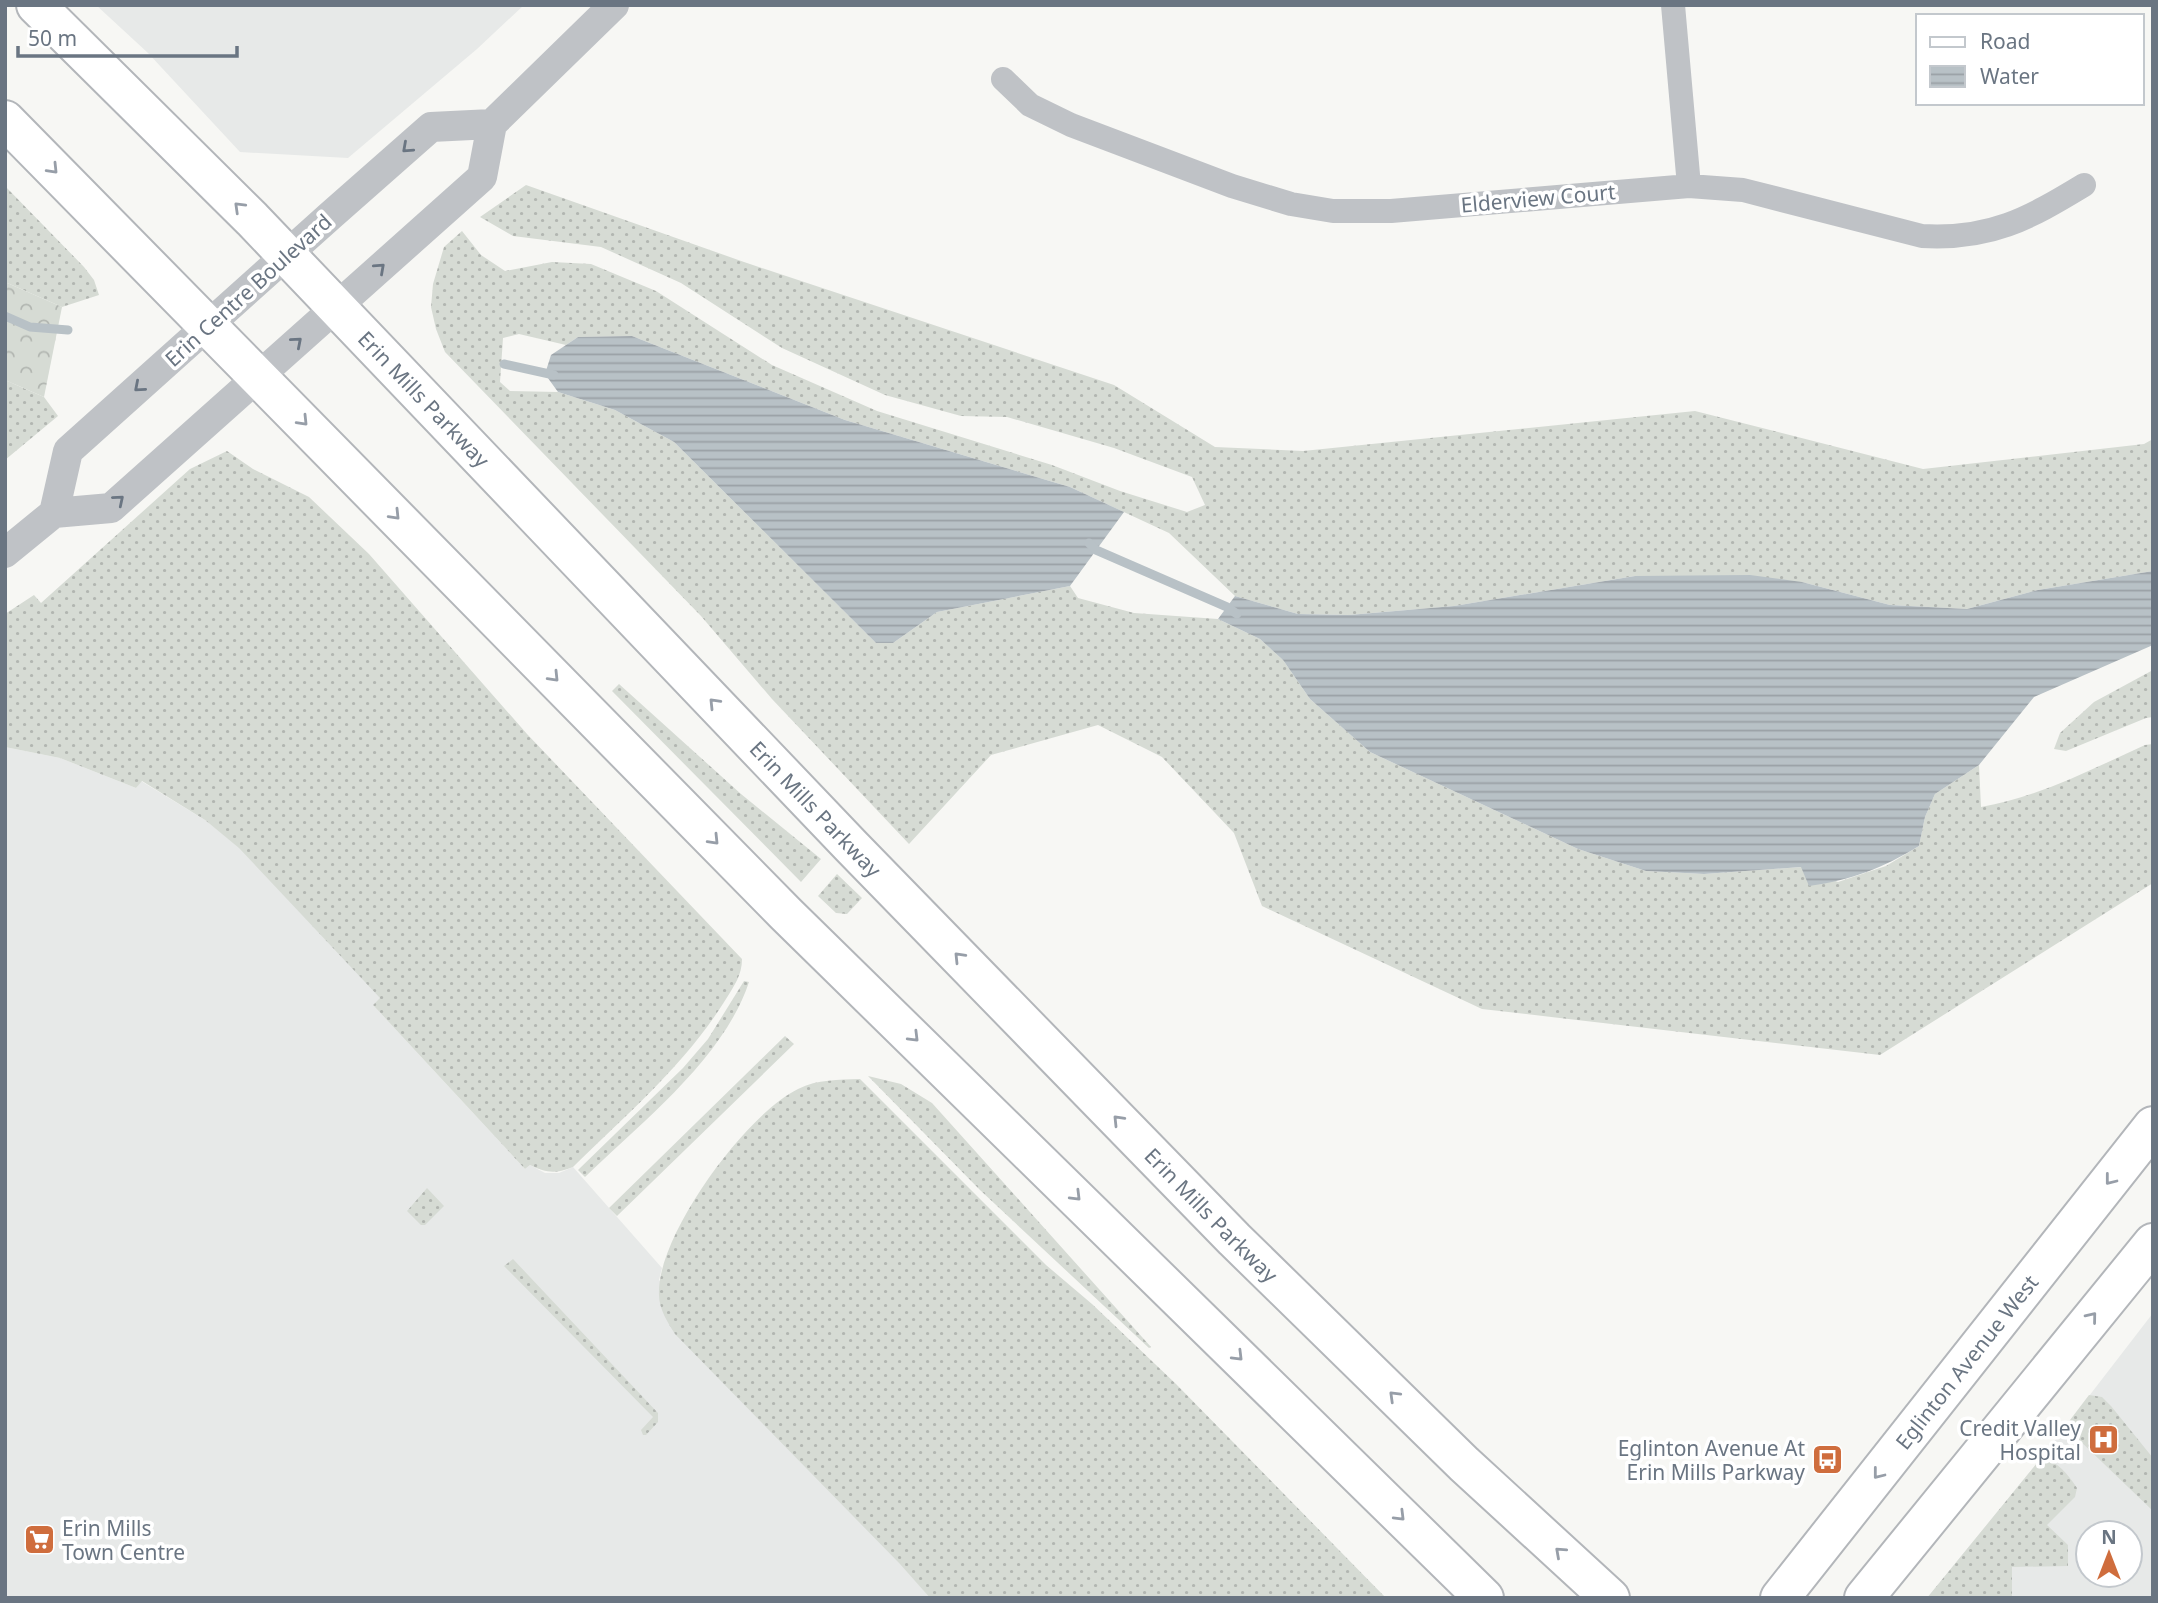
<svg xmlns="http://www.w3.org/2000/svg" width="2158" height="1603" viewBox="0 0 2158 1603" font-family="'Noto Sans',sans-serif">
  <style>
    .built { fill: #e7e9e8; fill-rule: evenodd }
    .grass { fill: url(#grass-dots) }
    .forest { fill: url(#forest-crowns) }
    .water { fill: url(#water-rules) }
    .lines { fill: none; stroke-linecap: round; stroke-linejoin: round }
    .stream { stroke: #b8c1c6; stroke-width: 9 }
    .primary-casing { stroke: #b3b6ba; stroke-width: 42 }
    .minor { stroke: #bfc2c6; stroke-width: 24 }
    .tertiary { stroke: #bfc2c6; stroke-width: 30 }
    .primary { stroke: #fff; stroke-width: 38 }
    .oneway { stroke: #6a7582 }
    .oneway2 { stroke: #979ea8 }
    .labels { text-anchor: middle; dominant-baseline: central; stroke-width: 7; stroke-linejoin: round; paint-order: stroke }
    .street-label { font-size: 21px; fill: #6a7582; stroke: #fff }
    .poi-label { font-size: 21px; fill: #6a7582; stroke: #fff; text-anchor: end }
  </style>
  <defs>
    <pattern id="grass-dots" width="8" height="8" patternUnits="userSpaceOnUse" patternTransform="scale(1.75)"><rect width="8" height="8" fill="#d6dbd4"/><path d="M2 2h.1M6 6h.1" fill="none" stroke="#b2b6b1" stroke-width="1.8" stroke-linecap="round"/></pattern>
    <pattern id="forest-crowns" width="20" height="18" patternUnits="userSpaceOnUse" patternTransform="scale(1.75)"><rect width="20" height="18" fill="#d6dbd4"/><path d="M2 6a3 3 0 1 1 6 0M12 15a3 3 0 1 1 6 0" fill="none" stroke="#b2b6b1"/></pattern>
    <pattern id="water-rules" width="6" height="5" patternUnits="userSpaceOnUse" patternTransform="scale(1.75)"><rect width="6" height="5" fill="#b8c1c6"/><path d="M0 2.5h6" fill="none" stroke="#9aa1a6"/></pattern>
  </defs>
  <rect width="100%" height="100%" fill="#f7f7f4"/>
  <!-- built -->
  <path class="built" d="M96 5H524L477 49 348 158 240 152 148 53Z
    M5 747 60 758 136 788 141 781 205 820 240 848 381 998 373 1005 525 1169 530 1165 545 1173H559L573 1167 662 1268 659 1280 930 1598H5Z
    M2153 1313V1598H1927L2042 1457ZM2088 1533H2130V1575H2088Z"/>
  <!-- grass -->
  <path class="grass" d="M526 185 744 262 1114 385 1215 447 1303 451 1695 411 1923 469 2144 444 2153 439V571L2038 590 1967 609 1890 605 1802 582 1635 576 1454 606 1349 615 1298 614 1235 596 1169 533 1070 487 845 420 632 336 578 337 566 345 519 334 503 338 500 382 510 391 558 392 615 410 674 442 876 643H893L937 612 1070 586 1078 598 1134 613 1218 619 1260 639 1283 660 1310 699 1370 752 1578 849 1646 871 1704 874 1802 867 1838 882 1886 866 1919 846 1925 817 1935 794 1979 765 1981 807C2039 797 2092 769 2145 745L2153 744V883L1880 1055 1482 1009 1262 906 1234 833 1162 757 1098 725 991 755 909 844 772 699 701 616 445 352 436 329 431 307 433 284 444 247 462 231 481 255 505 271 552 262 591 264 656 291 772 365 877 411 1052 465 1120 491 1187 512 1205 505 1192 477 1114 448 1007 417 961 416 885 395 782 348 681 283 601 247 513 236 480 217Z
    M5 186 84 267 94 280 99 295 62 307 5 282Z
    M5 380 44 397 58 416 5 460Z
    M227 451 253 469 309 497 369 554 527 734 742 959C742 975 734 986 726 999 686 1064 627 1114 573 1167 556 1174 546 1173 530 1165L525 1169 373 1005 380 998 239 848 205 820 142 781 136 788 60 758 5 747V614L34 595 41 603 190 469Z
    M2153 670V717L2146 718 2066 751 2054 749 2060 733 2094 702Z
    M619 684 741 794 821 859 801 882 612 691Z
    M837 874 862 898 847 914 836 913 818 896Z
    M744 981 749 982C724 1058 642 1122 585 1177L578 1170 683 1068 708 1039Z
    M785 1036 794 1044 617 1216 609 1208Z
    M868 1076 901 1084 932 1103 1151 1347 1149 1348 980 1190Z
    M860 1079 1046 1265 1092 1304 1176 1384 1386 1598H930L900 1564 675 1334C668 1323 659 1309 659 1295 656 1236 746 1114 798 1089 818 1079 838 1080 860 1079Z
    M427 1188 444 1206 425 1225H421L407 1211Z
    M513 1259 658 1413V1422L646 1435H643L641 1430 653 1417 504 1266Z
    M2089 1395 2102 1397 2111 1406 2153 1458V1511L2077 1438 2067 1424Z
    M2042 1457C2059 1463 2067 1473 2077 1488L2075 1497 2047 1525 2068 1545V1566L2012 1567V1598H1927Z"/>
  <!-- forest -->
  <path class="forest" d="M5 282 62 307 44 397 5 380Z"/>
  <!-- water -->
  <path class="water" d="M632 336 845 420 1070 487 1124 512 1070 586 937 612 893 643H876L674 442 615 410 558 392 545 374 551 355 578 337Z
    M2153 571V645L2034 697 1979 765 1935 794 1925 817 1919 846C1883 868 1852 880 1809 886L1801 867 1704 874 1646 871 1578 849 1370 752 1310 699 1283 660 1260 639 1218 619 1235 596 1298 614 1349 615 1454 606 1635 576 1750 575 1802 582 1890 605 1967 609 2038 590Z"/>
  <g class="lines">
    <!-- stream -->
    <path class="stream" d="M5 316 30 327 68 330
      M504 364 554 375
      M1089 543 1096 550 1227 607 1237 614"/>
    <defs>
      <g id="primary">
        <path id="s1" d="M36 5 252 219 851 846 1234 1239 1464 1464 1610 1598"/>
        <path d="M5 120 786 914 1484 1598"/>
        <path id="s2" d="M1780 1598 2153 1126"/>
        <path d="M1864 1598 2153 1243"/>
      </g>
    </defs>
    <!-- primary casing -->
    <use href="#primary" class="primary-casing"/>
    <!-- minor -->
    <path class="minor" d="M1673 5 1689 186
      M1003 79 1030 105 1071 125 1232 186 1291 204 1333 211H1391L1689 186 1743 190 1922 236C1990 240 2028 219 2084 185"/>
    <!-- tertiary -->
    <path class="tertiary" d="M54 513 68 451 330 216 431 127 492 124
      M5 553 54 513 111 508 482 177 492 124 614 5"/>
    <!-- primary -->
    <use href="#primary" class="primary"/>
  </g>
  <!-- one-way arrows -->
  <defs><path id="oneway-chevron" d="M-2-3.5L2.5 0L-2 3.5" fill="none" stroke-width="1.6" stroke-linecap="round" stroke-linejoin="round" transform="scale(1.75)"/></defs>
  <g class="oneway">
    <use href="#oneway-chevron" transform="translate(407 148) rotate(138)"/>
    <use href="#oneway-chevron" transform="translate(380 268) rotate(-42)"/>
    <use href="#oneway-chevron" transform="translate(297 342) rotate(-41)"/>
    <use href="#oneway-chevron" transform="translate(139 387) rotate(139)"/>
    <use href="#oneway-chevron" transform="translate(119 500) rotate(-40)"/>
  </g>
  <g class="oneway2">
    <use href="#oneway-chevron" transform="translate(53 169) rotate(46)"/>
    <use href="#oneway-chevron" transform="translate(239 207) rotate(-136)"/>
    <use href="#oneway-chevron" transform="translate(303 421) rotate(46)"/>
    <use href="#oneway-chevron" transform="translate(395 515) rotate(46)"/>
    <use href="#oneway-chevron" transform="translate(554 677) rotate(46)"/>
    <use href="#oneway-chevron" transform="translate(714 703) rotate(-134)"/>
    <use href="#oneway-chevron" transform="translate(714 840) rotate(46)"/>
    <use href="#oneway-chevron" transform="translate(959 957) rotate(-134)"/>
    <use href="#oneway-chevron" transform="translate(914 1037) rotate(45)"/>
    <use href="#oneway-chevron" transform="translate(1118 1120) rotate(-134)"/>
    <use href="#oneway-chevron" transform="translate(2110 1180) rotate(128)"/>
    <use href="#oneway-chevron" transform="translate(1076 1196) rotate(45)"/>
    <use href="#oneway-chevron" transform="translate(2092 1317) rotate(-51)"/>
    <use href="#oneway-chevron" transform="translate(1238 1356) rotate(45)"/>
    <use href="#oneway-chevron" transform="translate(1394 1396) rotate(-136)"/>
    <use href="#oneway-chevron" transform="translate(1878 1474) rotate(128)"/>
    <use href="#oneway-chevron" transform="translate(1400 1516) rotate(45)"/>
    <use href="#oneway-chevron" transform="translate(1560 1552) rotate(-138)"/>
  </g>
  <!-- icons -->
  <defs>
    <symbol id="hospital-square" viewBox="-11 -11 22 22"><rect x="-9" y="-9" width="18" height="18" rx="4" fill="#cf6d3d" stroke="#fff"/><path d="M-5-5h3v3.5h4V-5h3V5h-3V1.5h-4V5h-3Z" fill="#fff"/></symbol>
    <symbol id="bus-square" viewBox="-11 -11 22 22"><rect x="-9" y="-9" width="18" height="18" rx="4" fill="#cf6d3d" stroke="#fff"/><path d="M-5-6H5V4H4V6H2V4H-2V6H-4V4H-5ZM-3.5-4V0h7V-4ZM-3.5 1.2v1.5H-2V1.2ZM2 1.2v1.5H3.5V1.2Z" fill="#fff"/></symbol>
    <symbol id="supermarket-square" viewBox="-11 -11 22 22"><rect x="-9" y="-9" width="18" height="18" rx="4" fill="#cf6d3d" stroke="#fff"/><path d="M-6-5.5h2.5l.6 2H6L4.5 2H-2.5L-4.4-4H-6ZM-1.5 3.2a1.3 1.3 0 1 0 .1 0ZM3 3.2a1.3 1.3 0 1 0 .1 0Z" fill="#fff"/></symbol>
  </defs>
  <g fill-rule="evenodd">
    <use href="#hospital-square" x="2086" y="1422" width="35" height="35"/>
    <use href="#bus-square" x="1810" y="1442" width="35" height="35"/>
    <use href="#supermarket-square" x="22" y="1522" width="35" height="35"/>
  </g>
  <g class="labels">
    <!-- street labels -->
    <g class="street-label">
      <text transform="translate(1538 198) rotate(-5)">Elderview Court</text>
      <text transform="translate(248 290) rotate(-42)">Erin Centre Boulevard</text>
      <text stroke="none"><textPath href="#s1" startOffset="553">Erin Mills Parkway</textPath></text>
      <text stroke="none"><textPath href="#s1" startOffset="1120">Erin Mills Parkway</textPath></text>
      <text stroke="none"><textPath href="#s1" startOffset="1687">Erin Mills Parkway</textPath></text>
      <text stroke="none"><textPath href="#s2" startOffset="301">Eglinton Avenue West</textPath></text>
    </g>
    <!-- poi labels -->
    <g class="poi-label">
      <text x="2081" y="1428">Credit Valley<tspan x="2081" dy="24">Hospital</tspan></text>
      <text x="1805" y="1448">Eglinton Avenue At<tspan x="1805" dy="24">Erin Mills Parkway</tspan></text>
      <text x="62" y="1528" text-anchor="start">Erin Mills<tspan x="62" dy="24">Town Centre</tspan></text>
    </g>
  </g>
  <!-- border -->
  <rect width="2158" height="1603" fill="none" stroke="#6a7582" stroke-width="14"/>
  <!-- legend -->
  <rect x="1916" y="14" width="228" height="91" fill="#ffffff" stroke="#c3c8cd" stroke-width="2"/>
  <rect x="1930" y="37" width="35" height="10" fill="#ffffff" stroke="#c3c8cd" stroke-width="2"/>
  <text x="1980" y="49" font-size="21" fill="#6a7582">Road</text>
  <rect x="1930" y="66" width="35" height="21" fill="url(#water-rules)" stroke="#c3c8cd" stroke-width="2"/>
  <text x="1980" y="84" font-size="21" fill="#6a7582">Water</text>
  <!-- north arrow -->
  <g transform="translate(2109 1554)"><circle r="33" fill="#ffffff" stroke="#c3c8cd" stroke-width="2"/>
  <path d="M0-5L12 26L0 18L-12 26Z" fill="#cf6d3d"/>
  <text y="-10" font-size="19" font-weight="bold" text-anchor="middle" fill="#6a7582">N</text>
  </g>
  <!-- scale -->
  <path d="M18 46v10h219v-10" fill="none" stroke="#6a7582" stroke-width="3.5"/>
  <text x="28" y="46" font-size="21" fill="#6a7582" stroke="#ffffff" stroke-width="5" paint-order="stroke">50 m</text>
</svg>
